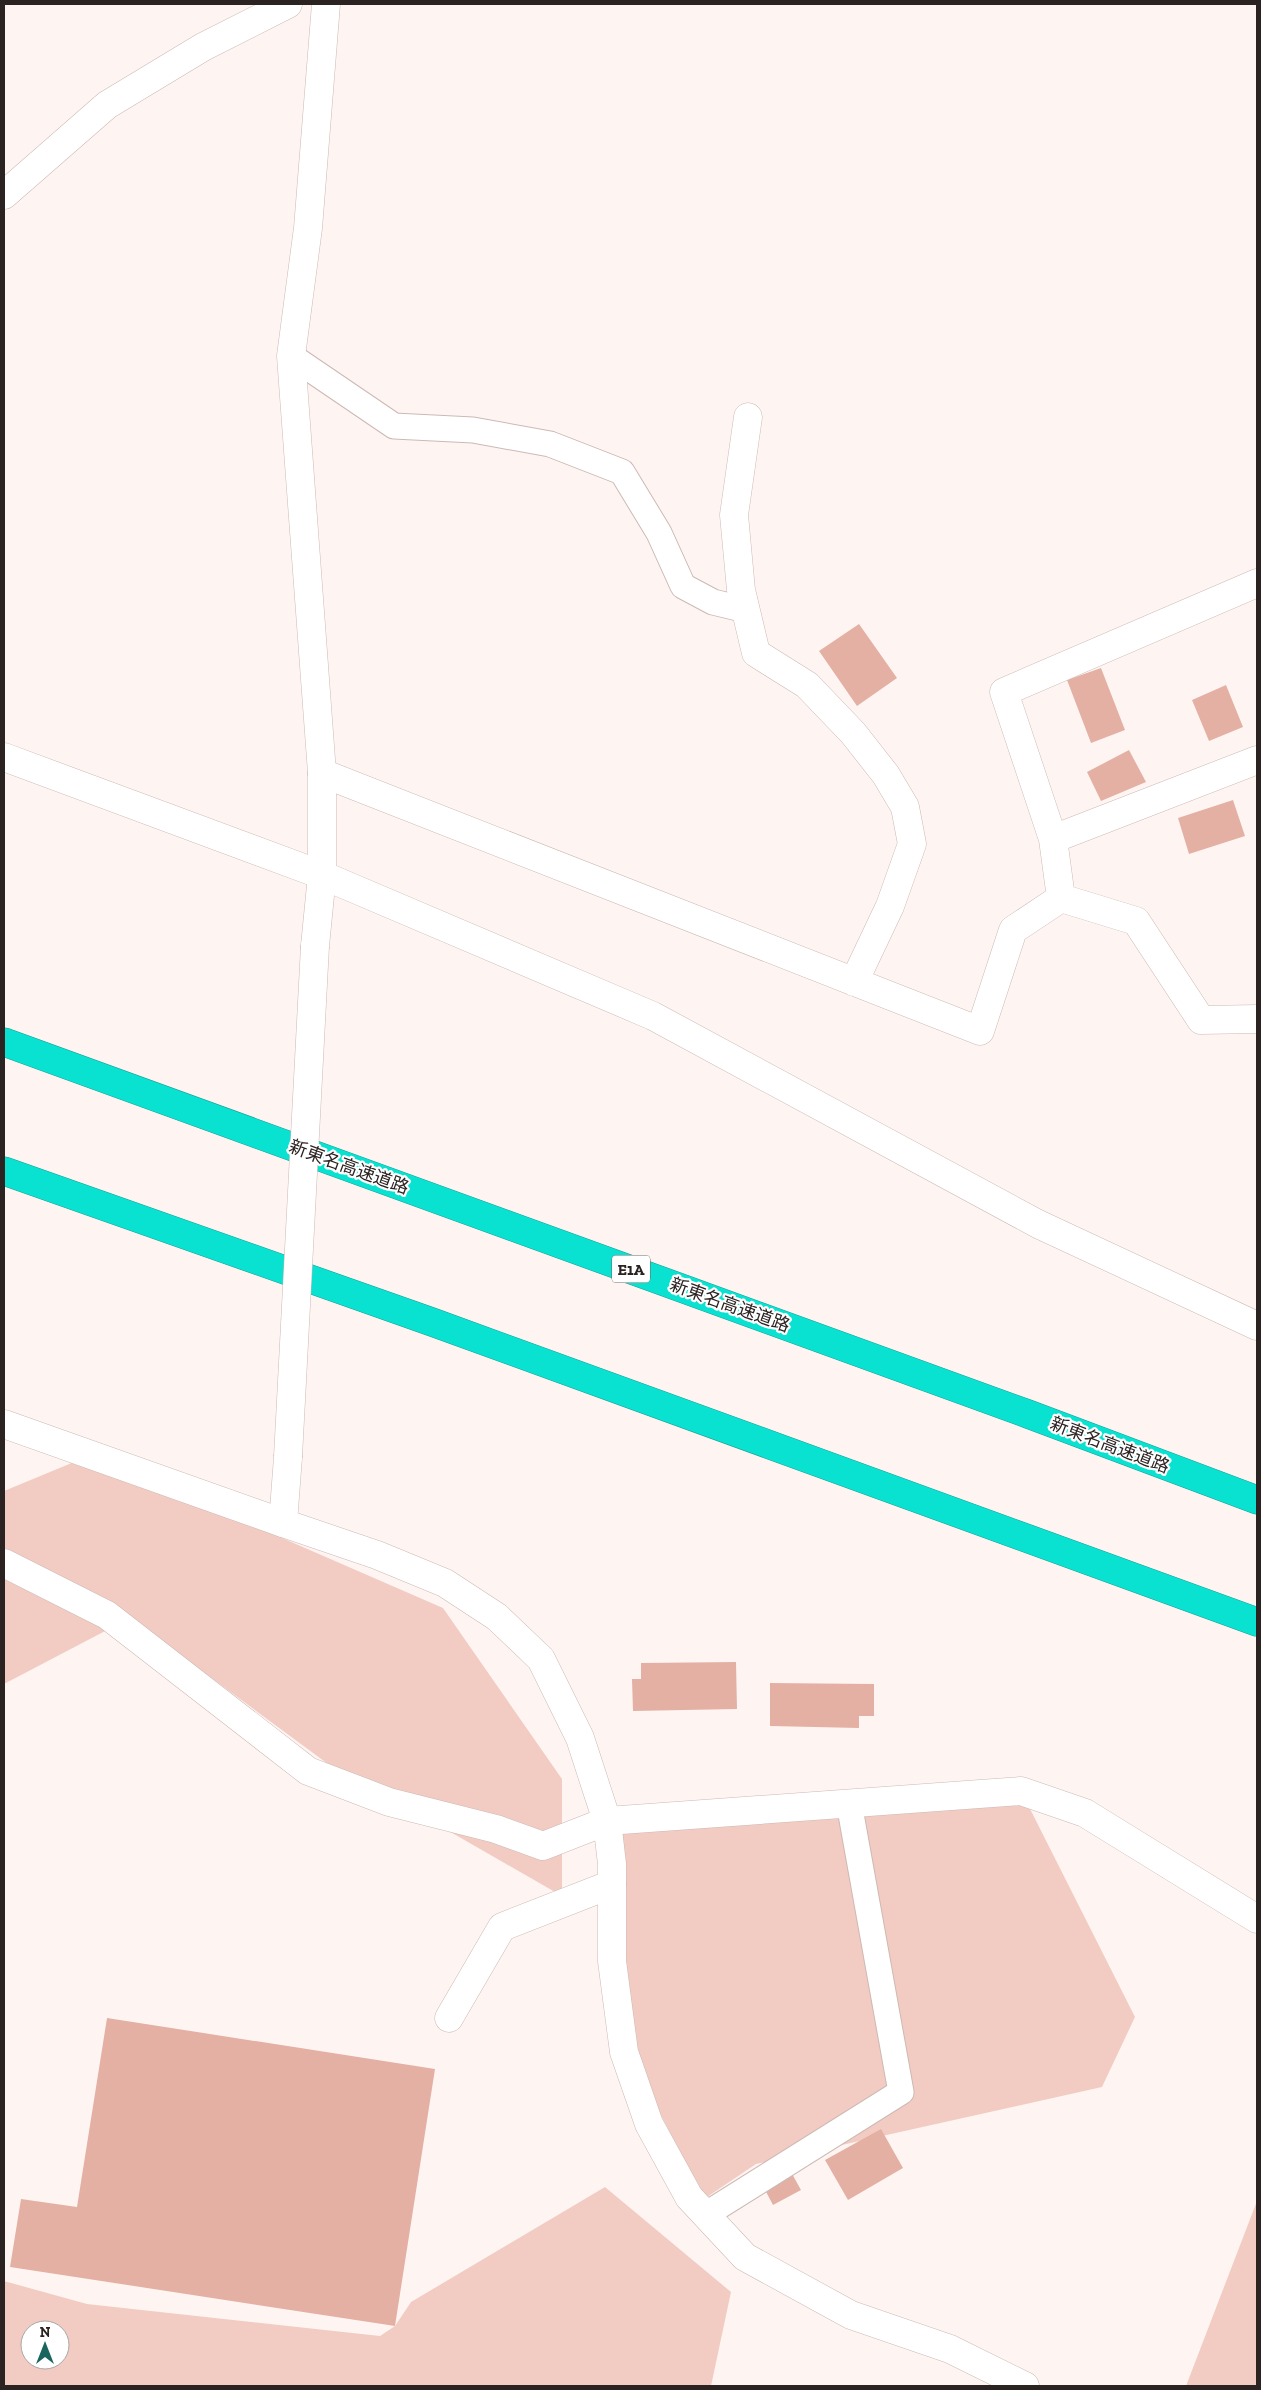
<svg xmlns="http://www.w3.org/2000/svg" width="1261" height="2390" viewBox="0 0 1261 2390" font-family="'Zilla Slab','Noto Sans JP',serif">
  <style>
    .green { fill: #f2ccc2; fill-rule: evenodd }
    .building { fill: #e4b0a4 }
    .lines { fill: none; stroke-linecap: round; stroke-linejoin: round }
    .lane-casing { stroke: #cdb9b4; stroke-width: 27 }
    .street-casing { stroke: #cdb9b4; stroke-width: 29 }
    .secondary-casing { stroke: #cdb9b4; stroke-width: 29 }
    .highway-casing { stroke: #169f94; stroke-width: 29 }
    .lane { stroke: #fff; stroke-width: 25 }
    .street { stroke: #fff; stroke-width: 28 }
    .secondary { stroke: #fff; stroke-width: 28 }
    .highway { stroke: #0ae2d1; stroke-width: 28 }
    .secondary-bridge-casing { stroke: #cdb9b4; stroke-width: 29; stroke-linecap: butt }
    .secondary-bridge { stroke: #fff; stroke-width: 28 }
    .labels { text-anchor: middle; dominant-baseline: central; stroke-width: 4.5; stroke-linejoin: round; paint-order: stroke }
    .shield { fill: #fff; stroke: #6b6564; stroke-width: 1 }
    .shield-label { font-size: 16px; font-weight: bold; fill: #2b2322 }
    .street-label { font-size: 18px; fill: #2b2322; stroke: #fff }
  </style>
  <rect width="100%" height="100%" fill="#fef5f3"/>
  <!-- green -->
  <path class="green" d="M91 1455 443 1608 562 1779V1896L447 1830 362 1789 130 1618 4 1684V1491Z
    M1021 1791 1135 2017 1102 2087 756 2164 704 2199 622 2039 607 1821Z
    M605 2187 731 2292 711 2386H4V2281L87 2304 380 2336 395 2326 411 2302ZM30 2330H60V2360H30Z
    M1257 2201V2386H1186Z"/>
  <!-- building -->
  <path class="building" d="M859 624 897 678 857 706 819 651Z
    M1101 668 1125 730 1091 743 1067 680Z
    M1226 685 1243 727 1209 741 1192 700Z
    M1129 750 1146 782 1101 801 1087 772Z
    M1233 800 1245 836 1189 854 1178 818Z
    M736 1662 737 1709 633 1711 632 1679H641V1663Z
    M770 1683 874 1684V1716H859V1728L770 1726Z
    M107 2018 435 2069 395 2326 10 2267 21 2199 77 2207Z
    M881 2129 903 2168 848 2200 825 2160Z
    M791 2172 801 2190 773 2205 763 2186Z"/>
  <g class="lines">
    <defs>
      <path id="lane" d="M291 356 394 426 473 430 550 444 622 472 659 533 683 586 713 602 746 610
        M705 2215 901 2092 849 1803"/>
      <path id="street" d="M4 195 107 105 203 47 288 4
        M748 417 734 515 741 590 756 653 807 685 853 733 886 775 905 807 912 844 890 906 854 982
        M322 773 980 1031 1013 930 1061 898 1136 921 1201 1020 1257 1019
        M1053 839 1257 760
        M1061 898 1053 839 1004 692 1257 583
        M4 1424 283 1523
        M4 1563 107 1615 308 1771 389 1802 496 1829 543 1846 607 1821
        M449 2018 502 1927 612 1884"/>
      <path id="secondary" d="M4 757 322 875 653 1016 1038 1224 1257 1326
        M315 946 322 875V773L291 356 308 228 326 4
        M288 1457 283 1523 377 1555 445 1583 497 1617 541 1659 580 1738 607 1821 612 1864V1961L624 2052 649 2124 689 2197 745 2257 851 2315 950 2349 1025 2386
        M607 1821 1021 1791 1085 1813 1257 1919"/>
      <path id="highway" d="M4 1042 1028 1414 1257 1500
        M4 1171 432 1322 1257 1622"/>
    </defs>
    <!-- lane casing -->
    <use href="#lane" class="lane-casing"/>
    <!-- street casing -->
    <use href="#street" class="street-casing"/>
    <!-- secondary casing -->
    <use href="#secondary" class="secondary-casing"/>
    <!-- highway casing -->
    <use href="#highway" class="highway-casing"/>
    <!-- lane -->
    <use href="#lane" class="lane"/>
    <!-- street -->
    <use href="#street" class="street"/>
    <!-- secondary -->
    <use href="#secondary" class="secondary"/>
    <!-- highway -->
    <use href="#highway" class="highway"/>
    <defs>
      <path id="secondary-bridge" d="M288 1457 315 946"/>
    </defs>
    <!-- secondary-bridge casing -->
    <use href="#secondary-bridge" class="secondary-bridge-casing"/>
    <!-- secondary-bridge -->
    <use href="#secondary-bridge" class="secondary-bridge"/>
  </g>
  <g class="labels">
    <!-- shield labels -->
    <rect class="shield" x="612" y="1255.5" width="38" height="27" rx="4"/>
    <g class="shield-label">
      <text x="631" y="1269">E1A</text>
    </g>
    <!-- street labels -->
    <g class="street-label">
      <text transform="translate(349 1167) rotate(20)">新東名高速道路</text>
      <text transform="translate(730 1305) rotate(20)">新東名高速道路</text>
      <text transform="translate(1110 1445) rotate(21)">新東名高速道路</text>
    </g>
  </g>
  <!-- border -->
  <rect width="1261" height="2390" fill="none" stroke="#2b2322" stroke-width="10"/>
  <!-- north arrow -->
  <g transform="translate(45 2345)"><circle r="24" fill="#ffffff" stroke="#aaa7a7"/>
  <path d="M0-4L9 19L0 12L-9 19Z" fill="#1a655e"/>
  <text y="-8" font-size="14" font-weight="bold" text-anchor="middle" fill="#2b2322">N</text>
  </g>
</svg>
